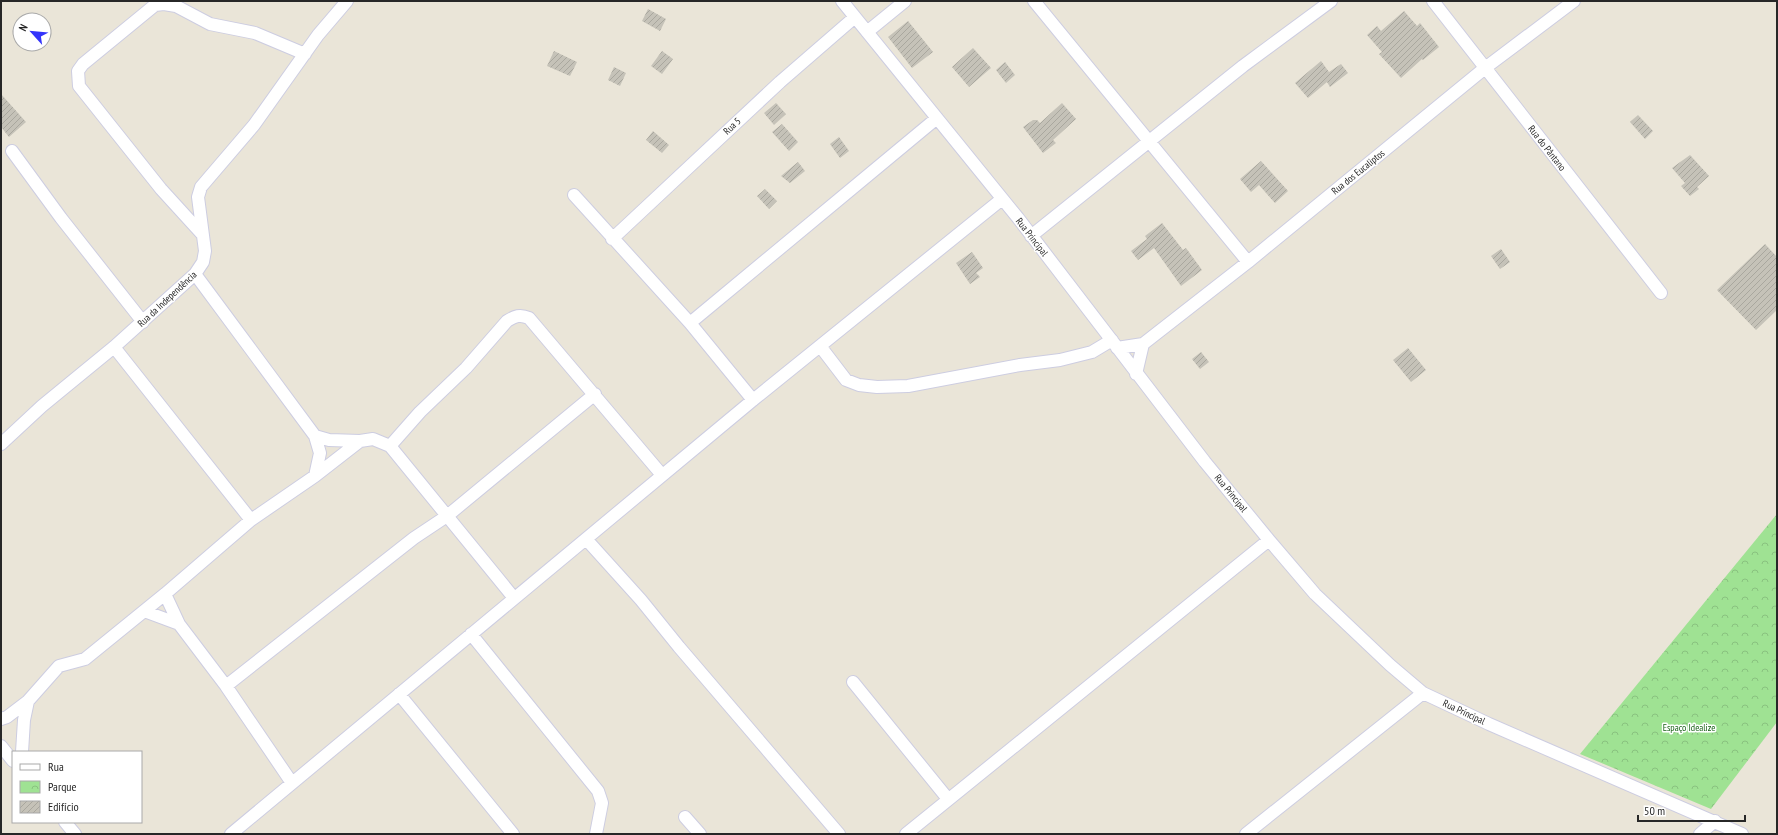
<svg xmlns="http://www.w3.org/2000/svg" width="1778" height="835" viewBox="0 0 1778 835" font-family="'PT Sans Narrow',sans-serif">
  <style>
    .park { fill: url(#park-crowns) }
    .building { fill: url(#building-hatch) }
    .lines { fill: none; stroke-linecap: round; stroke-linejoin: round }
    .minor-casing { stroke: #cdcde1; stroke-width: 14 }
    .minor { stroke: #fff; stroke-width: 12 }
    .labels { text-anchor: middle; dominant-baseline: central; stroke-width: 3; stroke-linejoin: round; paint-order: stroke }
    .street-label { font-size: 10px; fill: #272727; stroke: #fff }
    .park-label { font-size: 10px; fill: #1a6218; stroke: #fff }
  </style>
  <defs>
    <pattern id="park-crowns" width="20" height="18" patternUnits="userSpaceOnUse"><rect width="20" height="18" fill="#9fe293"/><path d="M2 6a3 3 0 1 1 6 0M12 15a3 3 0 1 1 6 0" fill="none" stroke="#89c27f"/></pattern>
    <pattern id="building-hatch" width="6" height="6" patternUnits="userSpaceOnUse"><rect width="6" height="6" fill="#c5c2b8"/><path d="M-1 1l2-2M0 6l6-6M5 7l2-2" fill="none" stroke="#a9a79e"/></pattern>
  </defs>
  <rect width="100%" height="100%" fill="#eae5d8"/>
  <!-- park -->
  <path class="park" d="M1777 514V722L1711 809 1580 754Z"/>
  <!-- building -->
  <path class="building" d="M648 9 666 19 660 31 642 21Z
    M1404 11 1417 26 1420 23 1439 47 1423 60 1422 59 1401 78 1379 54 1382 52 1367 35 1377 26 1381 31Z
    M908 21 933 52 912 68 888 37Z
    M973 48 991 68 969 87 952 67Z
    M554 51 577 62 570 76 547 66Z
    M662 51 673 59 662 74 651 66Z
    M1321 61 1329 72 1341 64 1348 73 1330 87 1327 82 1308 98 1295 83Z
    M1005 62 1015 75 1006 83 996 70Z
    M614 67 626 73 620 86 608 80Z
    M1 94 26 122 9 137 1 127Z
    M776 103 786 114 774 125 764 113Z
    M1062 103 1076 119 1053 140 1056 143 1043 153 1023 127 1033 120H1037L1040 123Z
    M1638 115 1653 131 1645 139 1630 122Z
    M782 124 798 142 789 151 772 132Z
    M653 131 669 145 662 153 646 140Z
    M839 137 849 151 840 158 830 144Z
    M1690 155 1709 176 1697 187 1699 189 1690 196 1681 186 1685 183 1672 168Z
    M1261 161 1288 191 1275 203 1259 185 1251 192 1240 179Z
    M798 162 805 171 790 183 781 176Z
    M765 189 777 201 769 209 757 196Z
    M1162 223 1183 250 1186 248 1202 270 1181 286 1154 248 1138 260 1131 251 1147 239 1145 236Z
    M1765 244 1777 257V310L1756 330 1717 290Z
    M1501 249 1510 262 1500 269 1491 256Z
    M972 252 983 268 976 273 980 277 970 284 956 263Z
    M1408 348 1426 370 1411 382 1393 360Z
    M1201 352 1209 362 1200 369 1192 359Z"/>
  <g class="lines">
    <defs>
      <path id="minor" d="M842 1 1018 218 1205 462 1269 540 1315 594 1390 665 1423 693 1489 724 1742 834
        M1034 1 1248 262
        M1433 1 1661 293
        M867 32 905 1
        M12 151 61 218 143 322
        M574 195 690 323 753 400
        M202 234 161 189 79 86 78 71 83 64 155 5 164 4 176 6 210 24 255 33 305 54
        M1031 236 1243 66 1331 1
        M612 239 780 82 855 17
        M195 274 315 436 320 453 315 476
        M690 323 937 118
        M1143 344 1248 262 1485 68 1574 1
        M820 346 846 380 859 385 877 387 908 386 1020 365 1060 360 1092 352 1112 340
        M114 347 251 520
        M1117 348 1143 344
        M1136 374 1143 344
        M315 436 329 440 360 441 373 439 390 446 514 598
        M1 444 42 406 114 347 195 274 203 262 205 251 198 197 201 187 254 125 318 35 347 1
        M390 446 420 412 466 368 507 321C515 316 520 314 529 318L662 475
        M586 539 641 600 679 647 839 834
        M165 594 179 624 226 686 292 783
        M144 611 179 624
        M471 634 598 791 602 803 596 834
        M853 682 948 799
        M226 686 414 538 447 516 595 394
        M399 694 513 834
        M1 719 7 717 28 701 59 666 85 659 165 594 251 520 315 476 360 441
        M1 746 13 761
        M22 752 24 720 28 701
        M685 817 700 834
        M65 822 75 834
        M231 834 753 400 1002 199
        M906 834 1269 540
        M1246 834 1423 693
        M1700 834 1715 821"/>
    </defs>
    <!-- minor casing -->
    <use href="#minor" class="minor-casing"/>
    <!-- minor -->
    <use href="#minor" class="minor"/>
  </g>
  <g class="labels">
    <!-- street labels -->
    <g class="street-label">
      <text transform="translate(732 126) rotate(-43)">Rua 5</text>
      <text transform="translate(1547 148) rotate(52)">Rua do Pântano</text>
      <text transform="translate(1358 172) rotate(-39)">Rua dos Eucaliptos</text>
      <text transform="translate(1032 237) rotate(52)">Rua Principal</text>
      <text transform="translate(167 299) rotate(-43)">Rua da Independência</text>
      <text transform="translate(1231 493) rotate(51)">Rua Principal</text>
      <text transform="translate(1464 712) rotate(25)">Rua Principal</text>
    </g>
    <!-- park labels -->
    <g class="park-label">
      <text x="1689" y="727">Espaço Idealize</text>
    </g>
  </g>
  <!-- border -->
  <rect width="1778" height="835" fill="none" stroke="#272727" stroke-width="4"/>
  <!-- legend -->
  <rect x="12" y="751" width="130" height="72" fill="#ffffff" stroke="#a9a9a9"/>
  <rect x="20" y="764" width="20" height="6" fill="#ffffff" stroke="#a9a9a9"/>
  <text x="48" y="771" font-size="12" fill="#272727">Rua</text>
  <rect x="20" y="781" width="20" height="12" fill="url(#park-crowns)" stroke="#a9a9a9"/>
  <text x="48" y="791" font-size="12" fill="#272727">Parque</text>
  <rect x="20" y="801" width="20" height="12" fill="url(#building-hatch)" stroke="#a9a9a9"/>
  <text x="48" y="811" font-size="12" fill="#272727">Edifício</text>
  <!-- north arrow -->
  <g transform="translate(32 32) rotate(297)"><circle r="19" fill="#ffffff" stroke="#a9a9a9"/>
  <path d="M0-3L7 15L0 10L-7 15Z" fill="#3434fb"/>
  <text y="-6" font-size="11" font-weight="bold" text-anchor="middle" fill="#272727">N</text>
  </g>
  <!-- scale -->
  <path d="M1638 815v6h107v-6" fill="none" stroke="#272727" stroke-width="2"/>
  <text x="1644" y="815" font-size="12" fill="#272727" stroke="#ffffff" stroke-width="3" paint-order="stroke">50 m</text>
</svg>
